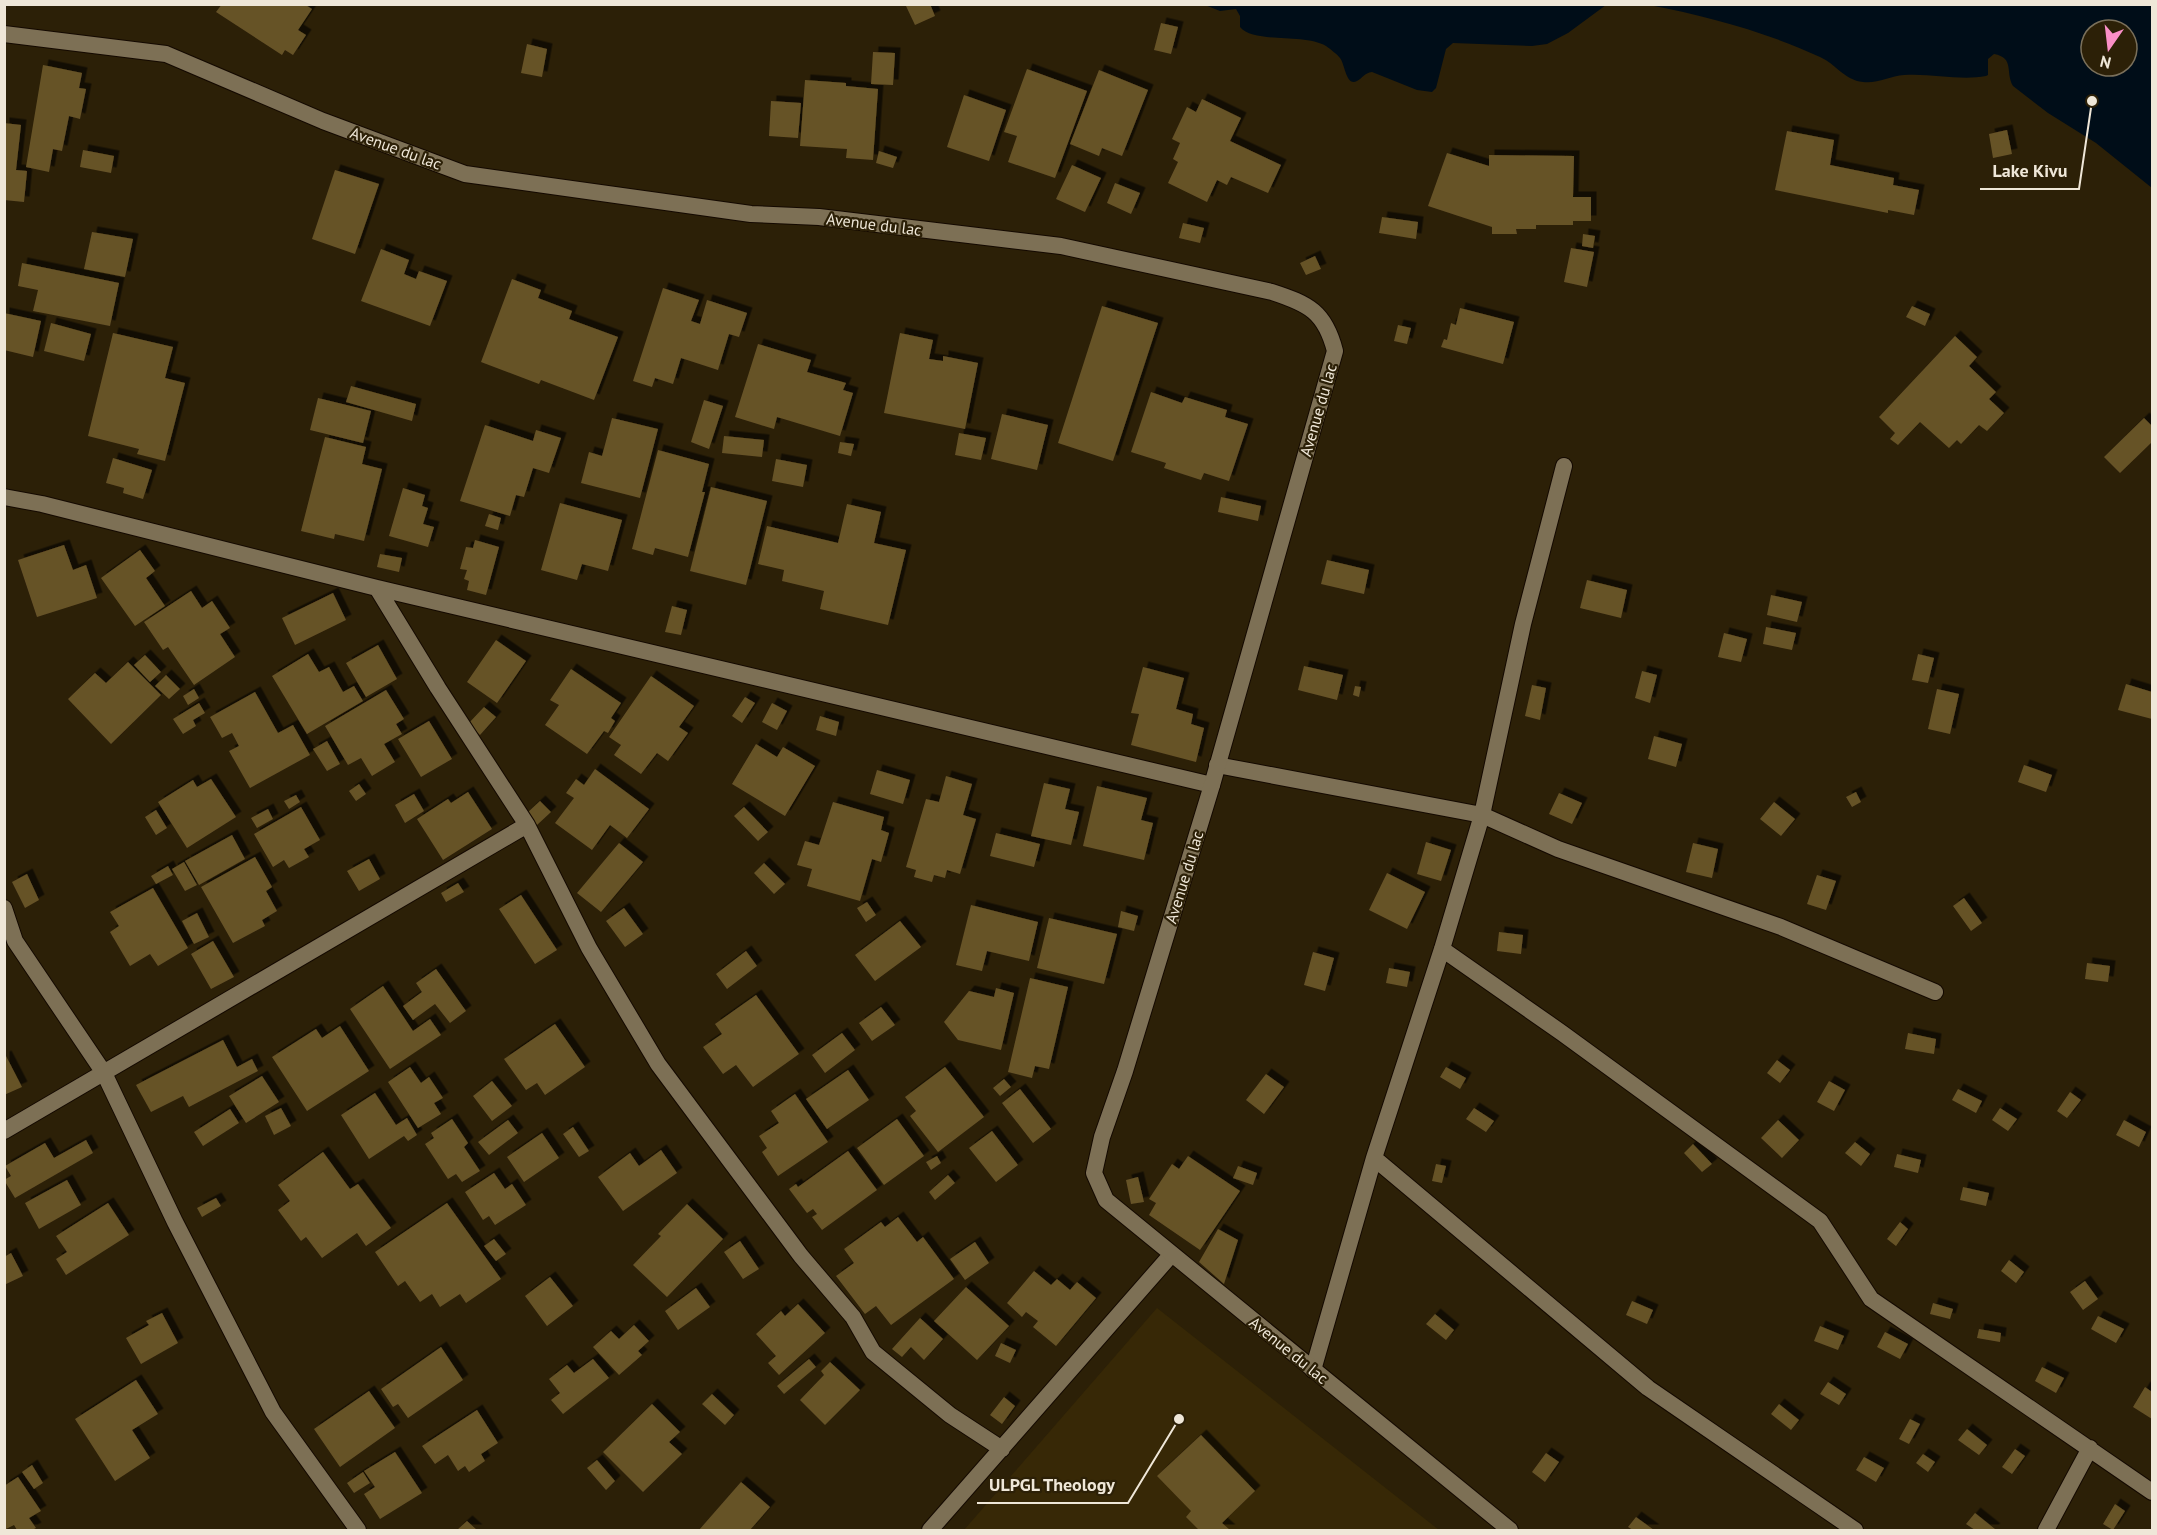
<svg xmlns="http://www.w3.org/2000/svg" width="2157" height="1535" viewBox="0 0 2157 1535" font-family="'PT Sans',sans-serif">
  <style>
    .built { fill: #372806 }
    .water { fill: #000d18; fill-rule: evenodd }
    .building { fill: #665228; filter: url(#shadow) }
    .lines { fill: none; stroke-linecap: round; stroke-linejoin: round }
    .minor-casing { stroke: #140900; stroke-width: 18 }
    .secondary-casing { stroke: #140900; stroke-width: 18 }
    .minor { stroke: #7d7055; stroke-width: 16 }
    .secondary { stroke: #7d7055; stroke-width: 16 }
    .labels { text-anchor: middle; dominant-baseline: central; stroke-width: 4.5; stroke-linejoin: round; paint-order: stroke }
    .street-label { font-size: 16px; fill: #efe7d8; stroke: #2c2007 }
    .leader { fill: none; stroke: #efe7d8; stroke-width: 2 }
    .callout-dot { fill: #efe7d8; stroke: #2c2007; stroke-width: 2 }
    .callout-label { font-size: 18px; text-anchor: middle; font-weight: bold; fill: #efe7d8; stroke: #2c2007; stroke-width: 4.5; stroke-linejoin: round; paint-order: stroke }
  </style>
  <defs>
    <filter id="shadow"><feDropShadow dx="5.5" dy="-5.5" stdDeviation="0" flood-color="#0009"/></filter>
  </defs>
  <rect width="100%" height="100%" fill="#2c2007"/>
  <!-- built -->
  <path class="built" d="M1157 1308 1439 1530H964Z"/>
  <!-- water -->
  <path class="water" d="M1205 5H1606L1568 33 1547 44 1532 46 1453 43 1446 49 1436 88 1432 92 1417 90 1372 72C1364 73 1363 78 1357 81 1346 87 1345 64 1340 58 1337 54 1330 49 1326 46 1304 33 1254 44 1240 27V16L1236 9 1220 11Z
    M1649 5H2152V188L2096 143 2048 113 2013 86C2005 72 2015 58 1994 54L1988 59V75L1986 76C1960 81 1931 73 1904 75 1890 76 1877 84 1863 82 1844 80 1836 64 1820 57 1766 32 1707 16 1649 5ZM2091 30H2127V66H2091Z"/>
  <!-- building -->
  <path class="building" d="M222 4H304L312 9 298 30 306 35 293 55 285 50 282 55 216 12Z
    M908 4H930L935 16 915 25 906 6Z
    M1161 23 1178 27 1171 54 1154 50Z
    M527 44 547 49 542 77 521 73Z
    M873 52 895 53 893 85 871 84Z
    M43 65 82 73 79 88 86 89 80 119 69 116 62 151 53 149 49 172 26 167Z
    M1027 69 1087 91 1055 178 1008 162 1017 136 1004 132Z
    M1099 70 1148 90 1122 156 1102 148 1099 156 1070 144Z
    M805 80 846 83V86L878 89 873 160 846 158 847 149 800 146Z
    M964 95 1006 110 989 161 947 147Z
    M1202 99 1241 118 1230 141 1281 165 1268 193 1231 177 1227 185 1217 180 1207 202 1168 183 1178 162 1173 159 1180 143 1172 139 1187 107 1196 112Z
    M771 101 801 103 798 138 769 136Z
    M4 123 21 125 16 170 27 171 24 202 4 200Z
    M2007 130 2012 154 1993 158 1989 134Z
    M1787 131 1834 140 1830 165 1894 178 1893 185 1919 190 1914 215 1888 210V213L1775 190Z
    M83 150 114 156 111 173 80 167Z
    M879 151 897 157 893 168 876 163Z
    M1447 153 1489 166V155L1574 156 1573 197H1591V221H1573V225H1536V229H1516L1517 234H1492V227L1428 206Z
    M1072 165 1101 178 1085 212 1056 199Z
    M335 170 379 184 355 254 312 239Z
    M1115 183 1140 193 1131 214 1107 203Z
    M1382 217 1418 222 1416 239 1379 233Z
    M1183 223 1204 228 1200 243 1179 238Z
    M92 232 133 239 125 277 84 269Z
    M1583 234 1595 236 1593 248 1582 246Z
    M1571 248 1594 252 1587 287 1564 282Z
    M381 249 409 260 404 274 416 279 419 271 447 281 430 326 361 301Z
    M1315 256 1321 269 1306 275 1300 263Z
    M22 263 119 283 110 326 33 311 38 290 18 286Z
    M512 279 541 290 538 298 572 311 569 319 618 337 594 400 541 380 539 384 481 362Z
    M663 288 699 300 691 321 700 324 707 300 747 313 739 337 729 334 718 370 681 358 673 384 655 378 652 387 633 381Z
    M1102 306 1158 323 1113 461 1058 443Z
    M1912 306 1930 314 1925 326 1906 317Z
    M1460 308 1514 322 1503 364 1441 347 1444 339 1447 340 1451 323 1456 325Z
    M4 313 41 321 33 357 4 350Z
    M51 323 91 334 84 361 44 351Z
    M1398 325 1411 328 1407 344 1394 341Z
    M113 333 173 347 165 378 185 383 165 461 137 454 139 449 88 436Z
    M900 333 933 340 929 359 943 361V356L978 363 965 429 884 413Z
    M1955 336 1977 357 1969 366 1996 392 1989 399 2004 413 1987 431 1979 425 1961 444 1957 440 1949 448 1920 422 1898 445 1890 439 1895 433 1879 417Z
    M758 344 811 360 807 372 846 383 843 390 853 393 840 436 777 417 774 429 735 417Z
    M351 386 416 404 412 421 346 402Z
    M1151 392 1182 403 1185 397 1227 410 1225 417 1248 424 1229 481 1204 473 1201 480 1164 468 1166 463 1131 452Z
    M318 398 371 411 363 443 310 430Z
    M704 400 723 406 709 449 691 442Z
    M1002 414 1048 425 1037 470 991 459Z
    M612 418 658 429 640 498 581 483 589 452 602 456Z
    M2144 418 2152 426V442L2120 473 2104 457Z
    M485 425 533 441 536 430 561 438 549 473 533 468 524 497 516 495 510 516 460 501Z
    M959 433 986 438 981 460 955 455Z
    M724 436 764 440 762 457 722 453Z
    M325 437 366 447 362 464 382 469 364 541 335 534 334 539 301 531Z
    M840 442 854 444 851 456 838 453Z
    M658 450 709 464 702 492H705L688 557 655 548 653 555 632 549Z
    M113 458 152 470 143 499 123 493 124 488 106 483Z
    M776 459 807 465 803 487 772 481Z
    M711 487 767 501 746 585 690 571Z
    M403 488 425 495 422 506 428 508 423 524 434 527 428 547 389 536Z
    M1221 497 1261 506 1258 521 1218 512Z
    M560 503 622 520 608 571 582 564 577 580 541 570Z
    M847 504 881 512 874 543 906 550 888 625 820 609 824 591 782 581 784 570 758 564 767 526 838 543Z
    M489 514 501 518 498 530 485 526Z
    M475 540 499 547 486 595 467 590 469 581 464 579 467 570 460 569 466 547 473 548Z
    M64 545 73 570 86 565 97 598 37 617 18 560Z
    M140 550 155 571 146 578 165 606 135 626 101 578Z
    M380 554 402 558 399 572 377 567Z
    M1327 560 1369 570 1364 594 1321 584Z
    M1587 580 1627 590 1621 618 1580 608Z
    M191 591 202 608 212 601 230 628 220 634 235 657 194 685 168 647 163 650 144 622Z
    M333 593 346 620 295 645 282 618Z
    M1771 595 1802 602 1797 622 1767 615Z
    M672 606 687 610 681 635 665 632Z
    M1766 627 1796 633 1792 650 1763 644Z
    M1724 633 1747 639 1741 662 1718 657Z
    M496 640 526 661 497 703 467 682Z
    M378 645 397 679 366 697 346 663Z
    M308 654 319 672 329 667 343 692 354 686 363 701 307 734 272 676Z
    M1918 654 1934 658 1928 683 1912 680Z
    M145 655 161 672 150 682 134 665Z
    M128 662 161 695 111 744 68 699 95 673 106 683Z
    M1304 666 1343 675 1337 700 1298 690Z
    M1143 667 1184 678 1176 709 1193 714 1191 724 1204 728 1196 762 1131 745 1139 714 1131 713Z
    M571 669 621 703 611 718 615 721 608 733 604 731 587 754 545 725 559 705 550 700Z
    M1642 671 1657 675 1650 703 1635 698Z
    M166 675 180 689 169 699 155 686Z
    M651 676 694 706 679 727 688 733 668 761 657 753 641 774 614 755 621 745 609 737Z
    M2126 684 2152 692V719L2118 710Z
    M1532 685 1546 688 1540 720 1525 716Z
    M1355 686 1361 687 1359 697 1353 695Z
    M194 689 199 698 188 705 183 696Z
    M1937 689 1959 694 1950 734 1928 729Z
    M386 690 404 719 396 724 402 734 384 744 395 762 372 776 361 758 348 765 325 726Z
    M255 692 278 733 293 725 310 755 250 788 229 751 239 746 232 733 222 738 210 717Z
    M745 697 755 703 742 723 732 716Z
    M199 703 205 713 193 720 196 726 183 734 173 719Z
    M772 703 787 711 777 730 762 722Z
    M484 707 496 717 480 735 468 724Z
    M820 716 839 722 836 736 816 730Z
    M429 721 452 759 421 777 398 739Z
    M1654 736 1682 744 1676 767 1648 759Z
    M327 741 340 764 327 771 313 749Z
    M756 744 777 757 783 747 815 766 785 816 732 784Z
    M2024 765 2052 775 2046 792 2018 782Z
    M595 769 649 809 627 838 610 825 592 850 555 823 574 798 566 793 576 779 584 785Z
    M877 770 910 780 903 804 870 794Z
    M946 776 972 784 963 815 976 819 960 874 947 870 945 878 934 875 932 882 914 877 916 870 906 867 926 799 939 802Z
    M211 779 236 817 187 848 158 802 193 780 197 787Z
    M1044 783 1070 789 1065 809 1079 812 1071 845 1031 836Z
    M359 784 366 794 356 801 349 791Z
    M1097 786 1147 798 1141 820 1153 823 1144 860 1083 846Z
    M468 792 492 829 443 860 417 819 448 799 451 803Z
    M1856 792 1861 802 1852 807 1846 797Z
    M1559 793 1582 803 1572 824 1549 814Z
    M414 794 424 811 405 823 395 805Z
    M296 795 300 802 289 809 284 801Z
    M540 801 551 812 537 825 526 814Z
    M833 802 884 817 881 830 889 833 881 862 872 859 860 901 807 886 812 869 797 865 805 841 819 845Z
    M1774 802 1795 819 1781 836 1760 819Z
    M301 807 320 840 304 849 309 857 289 868 284 860 273 867 254 834Z
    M744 807 768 832 758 841 734 816Z
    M268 809 273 819 257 828 251 818Z
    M156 810 167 828 156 835 145 817Z
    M996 833 1040 844 1034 867 990 856Z
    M232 835 245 859 199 885 185 861Z
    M1426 842 1451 850 1441 881 1417 874Z
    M619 843 643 862 601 912 577 893Z
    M1693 843 1718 849 1712 878 1686 872Z
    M255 857 272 887 266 891 277 911 262 920 265 926 233 943 201 887Z
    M369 859 380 879 359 891 347 871Z
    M184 862 197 885 185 891 172 869Z
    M764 863 785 884 774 894 754 873Z
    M168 866 173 875 156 884 151 876Z
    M1387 873 1425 892 1407 929 1369 910Z
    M27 874 39 900 25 908 12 882Z
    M1817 875 1836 881 1826 910 1807 904Z
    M458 883 464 892 446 902 441 893Z
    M153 888 188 948 158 966 150 954 130 966 110 932 119 926 110 912Z
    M521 895 557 950 535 964 499 909Z
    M1964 898 1982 923 1971 931 1953 906Z
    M867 902 876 915 866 922 857 908Z
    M971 905 1038 922 1029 961 987 951 982 971 956 965Z
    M624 908 643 934 625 947 606 921Z
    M1121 911 1138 916 1134 931 1118 927Z
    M197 913 209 937 194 944 182 921Z
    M1049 918 1117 934 1104 984 1037 968Z
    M900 921 921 947 875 981 855 955Z
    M1499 932 1523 935 1521 954 1497 951Z
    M213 941 234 977 211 989 191 954Z
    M746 951 757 966 727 989 716 974Z
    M1313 952 1334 958 1325 991 1304 985Z
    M2087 963 2110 966 2108 982 2085 979Z
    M1389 968 1410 972 1407 987 1386 983Z
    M436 969 466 1011 450 1023 435 1004 413 1020 403 1006 422 992 416 983Z
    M1030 978 1068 987 1049 1069 1035 1066 1032 1078 1008 1072Z
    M383 986 413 1031 430 1019 441 1035 390 1069 350 1009Z
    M996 988 1014 993 1001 1050 958 1040 944 1022 969 991 994 997Z
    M756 995 799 1054 753 1087 736 1065 723 1074 703 1047 722 1034 715 1024Z
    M881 1007 895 1025 872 1041 859 1023Z
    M555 1024 585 1067 545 1095 537 1083 526 1090 504 1059Z
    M340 1026 369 1071 307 1111 272 1057 316 1029 322 1038Z
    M842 1033 855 1050 825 1073 812 1055Z
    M1908 1033 1936 1039 1934 1054 1905 1049Z
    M223 1040 237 1067 252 1059 258 1071 189 1107 183 1096 151 1112 136 1085Z
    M6 1056 22 1087 4 1095V1057Z
    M1777 1060 1790 1070 1780 1083 1767 1073Z
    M410 1067 421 1083 429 1077 443 1098 434 1103 441 1114 418 1128 388 1082Z
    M945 1067 984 1117 938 1152 910 1116 916 1111 905 1097Z
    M1446 1067 1466 1078 1460 1089 1440 1077Z
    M848 1070 869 1100 827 1129 806 1099Z
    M1266 1074 1284 1087 1264 1114 1246 1100Z
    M262 1076 279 1102 246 1123 229 1096Z
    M1004 1079 1011 1087 1000 1096 993 1088Z
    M492 1081 512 1106 492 1121 473 1096Z
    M1829 1081 1845 1090 1834 1111 1817 1102Z
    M1020 1089 1051 1129 1033 1143 1002 1103Z
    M1958 1089 1982 1101 1976 1113 1952 1100Z
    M2070 1092 2081 1100 2067 1118 2057 1111Z
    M375 1093 396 1125 407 1118 417 1135 408 1141 404 1136 369 1159 341 1115Z
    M795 1094 828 1142 778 1176 762 1152 767 1148 759 1136 779 1123 771 1111Z
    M281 1108 291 1126 274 1135 265 1116Z
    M1474 1108 1494 1121 1486 1132 1466 1119Z
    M2000 1108 2017 1119 2008 1131 1992 1120Z
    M230 1109 239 1123 203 1146 194 1132Z
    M452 1119 468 1143 464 1147 480 1171 462 1182 456 1174 448 1179 425 1144 434 1138 431 1133Z
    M897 1119 924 1156 884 1185 857 1148Z
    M508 1120 518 1133 489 1155 478 1142Z
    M1778 1120 1799 1140 1782 1158 1761 1138Z
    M2124 1120 2146 1132 2139 1147 2116 1135Z
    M573 1127 589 1151 579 1157 563 1134Z
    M992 1131 1018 1165 996 1182 969 1148Z
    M542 1133 559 1158 524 1182 507 1157Z
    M86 1140 93 1153 15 1198 4 1180 11 1176 5 1166 45 1143 54 1158Z
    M1855 1142 1870 1154 1861 1166 1845 1153Z
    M1693 1144 1712 1164 1702 1172 1684 1153Z
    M661 1150 677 1173 623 1211 598 1177 630 1153 639 1166Z
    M848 1151 877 1190 822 1230 812 1217 817 1214 813 1209 807 1213 789 1189 796 1184 798 1187Z
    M323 1152 350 1189 358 1184 391 1228 366 1246 357 1233 322 1258 306 1237 301 1241 278 1210 290 1201 278 1185Z
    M1897 1154 1921 1160 1918 1173 1894 1167Z
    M937 1156 941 1163 931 1170 926 1162Z
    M1188 1156 1240 1191 1200 1250 1149 1215 1156 1203 1149 1199 1172 1164 1179 1169Z
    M1436 1164 1446 1166 1442 1183 1432 1181Z
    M1238 1166 1257 1173 1253 1185 1233 1178Z
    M494 1173 505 1189 512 1184 526 1205 495 1225 489 1216 483 1220 465 1192Z
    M948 1175 955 1183 935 1200 929 1192Z
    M1138 1177 1144 1202 1131 1204 1126 1180Z
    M67 1180 81 1205 39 1229 25 1203Z
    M1963 1187 1989 1193 1986 1206 1960 1200Z
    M216 1198 221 1206 202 1217 197 1208Z
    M108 1203 129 1235 66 1275 56 1259 67 1252 56 1236Z
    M447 1203 501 1279 466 1303 460 1294 440 1307 432 1294 420 1302 405 1281 398 1286 375 1252Z
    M687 1204 723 1239 667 1297 633 1265 661 1236 658 1234Z
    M898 1217 917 1242 923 1237 954 1279 891 1325 876 1306 865 1314 836 1276 854 1263 844 1249 881 1222 885 1227Z
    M1900 1222 1908 1229 1896 1246 1887 1239Z
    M1218 1229 1238 1240 1224 1284 1199 1262Z
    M494 1239 506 1254 496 1261 484 1246Z
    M740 1241 759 1269 743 1279 724 1252Z
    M975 1242 989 1263 965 1280 950 1259Z
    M11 1253 23 1276 4 1285V1257Z
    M2009 1260 2024 1272 2016 1283 2001 1271Z
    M1034 1271 1051 1285 1057 1279 1070 1290 1077 1282 1096 1298 1056 1346 1033 1327 1038 1321 1026 1312 1022 1317 1007 1303Z
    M550 1277 573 1306 547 1326 525 1296Z
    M2085 1281 2098 1299 2083 1310 2070 1292Z
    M966 1287 1009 1326 977 1360 934 1321Z
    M696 1288 710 1307 678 1330 665 1311Z
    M1632 1301 1653 1310 1647 1324 1626 1315Z
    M1933 1303 1953 1309 1950 1319 1930 1314Z
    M798 1304 825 1333 779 1375 768 1363 776 1356 756 1334 781 1311 785 1316Z
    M162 1313 178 1343 141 1364 126 1338 149 1325 146 1321Z
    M1435 1314 1454 1330 1446 1340 1426 1324Z
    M2098 1316 2124 1329 2116 1343 2091 1329Z
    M920 1318 943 1339 924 1360 911 1347 902 1357 892 1349Z
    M634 1325 649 1341 638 1351 642 1355 619 1375 593 1347 611 1331 619 1339Z
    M1820 1326 1844 1336 1838 1350 1814 1341Z
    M1979 1329 2001 1333 2000 1342 1977 1338Z
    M1885 1332 1908 1344 1900 1359 1877 1347Z
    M1001 1343 1016 1350 1010 1363 995 1356Z
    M441 1347 463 1380 408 1418 398 1404 393 1407 381 1389Z
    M593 1359 609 1378 563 1414 551 1400 560 1393 549 1379 567 1365 574 1373Z
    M809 1359 816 1367 784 1394 777 1386Z
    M830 1362 860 1390 825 1425 800 1400 824 1375 821 1371Z
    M2042 1367 2064 1378 2056 1393 2035 1381Z
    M136 1380 158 1414 132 1430 150 1458 115 1481 75 1419Z
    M1828 1382 1846 1394 1839 1405 1820 1394Z
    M2145 1387 2152 1392V1419L2133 1407Z
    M369 1391 395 1428 340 1467 314 1429Z
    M712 1394 734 1415 725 1425 702 1404Z
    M1004 1397 1015 1406 1002 1424 990 1415Z
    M652 1404 680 1432 669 1442 682 1454 643 1492 603 1452Z
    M1779 1404 1799 1420 1791 1430 1771 1414Z
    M477 1410 498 1443 481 1454 485 1461 469 1472 465 1466 458 1471 448 1455 435 1464 422 1446Z
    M1910 1419 1920 1424 1909 1444 1899 1439Z
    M1967 1429 1987 1445 1979 1455 1958 1440Z
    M1201 1435 1255 1491 1222 1523 1230 1530H1199L1186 1517 1191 1511 1157 1476Z
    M2015 1449 2025 1456 2012 1474 2002 1467Z
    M395 1452 422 1493 380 1519 364 1494 375 1487 364 1471Z
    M1546 1453 1559 1462 1545 1482 1532 1472Z
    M1923 1454 1935 1462 1928 1472 1916 1463Z
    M1864 1457 1884 1468 1876 1482 1856 1470Z
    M597 1460 615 1481 606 1490 587 1468Z
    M32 1465 43 1483 34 1489 22 1472Z
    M363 1472 370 1483 354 1493 347 1483Z
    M18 1477 41 1511 29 1518 36 1528 32 1530H17L14 1525 4 1530V1486Z
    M741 1482 770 1507 750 1530H699Z
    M2115 1504 2125 1511 2113 1530 2103 1524Z
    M1975 1513 1995 1529 1993 1530H1975L1966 1524Z
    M1636 1517 1654 1530H1633L1628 1527Z
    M467 1521 477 1530H457Z"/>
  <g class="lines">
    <defs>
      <path id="minor" d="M4 497 42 504 377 588 1212 785
        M377 588 438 688 527 825 589 948 658 1064 801 1256 853 1317 873 1352 950 1415 1002 1449
        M1217 765 1482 815 1558 849 1781 927 1935 992
        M4 908 15 941 104 1073 175 1222 273 1412 358 1530
        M1442 949 1562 1033 1820 1221 1871 1299 2152 1492
        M4 1131 527 825
        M1374 1158 1648 1388 1855 1530
        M1313 1370 1374 1158 1442 949 1482 815 1523 624 1564 466
        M930 1530 1171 1255
        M2046 1530 2090 1448"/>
      <path id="secondary" d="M4 34 166 54 323 121 465 174 751 214 819 217 1061 246 1272 292C1309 304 1325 312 1335 351L1212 785 1125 1071 1102 1137 1094 1173 1106 1200 1510 1530"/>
    </defs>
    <!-- minor casing -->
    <use href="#minor" class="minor-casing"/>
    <!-- secondary casing -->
    <use href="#secondary" class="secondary-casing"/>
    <!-- minor -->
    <use href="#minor" class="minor"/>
    <!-- secondary -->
    <use href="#secondary" class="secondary"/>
  </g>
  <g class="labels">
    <!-- street labels -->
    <g class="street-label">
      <text transform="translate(396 148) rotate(20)">Avenue du lac</text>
      <text transform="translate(874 224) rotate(7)">Avenue du lac</text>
      <text transform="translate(1318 410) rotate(-74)">Avenue du lac</text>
      <text transform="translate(1184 877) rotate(-73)">Avenue du lac</text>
      <text transform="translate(1289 1350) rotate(39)">Avenue du lac</text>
    </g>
  </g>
  <!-- callouts -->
  <path class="leader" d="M2092 101L2079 189H1980M1179 1419L1128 1503H977"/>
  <g class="callout-dot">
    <circle cx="2092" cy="101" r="6"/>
    <circle cx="1179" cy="1419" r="6"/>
  </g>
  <g class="callout-label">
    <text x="2030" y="177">Lake Kivu</text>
    <text x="1052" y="1491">ULPGL Theology</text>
  </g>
  <!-- border -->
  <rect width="2157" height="1535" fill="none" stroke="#efe7d8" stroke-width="12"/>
  <!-- north arrow -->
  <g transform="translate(2109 48) rotate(194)"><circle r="28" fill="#2c2007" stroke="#7a705b" stroke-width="1.5"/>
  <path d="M0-4.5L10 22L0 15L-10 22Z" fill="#fa8fc7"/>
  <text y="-9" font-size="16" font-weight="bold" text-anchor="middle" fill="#efe7d8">N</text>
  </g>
</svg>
